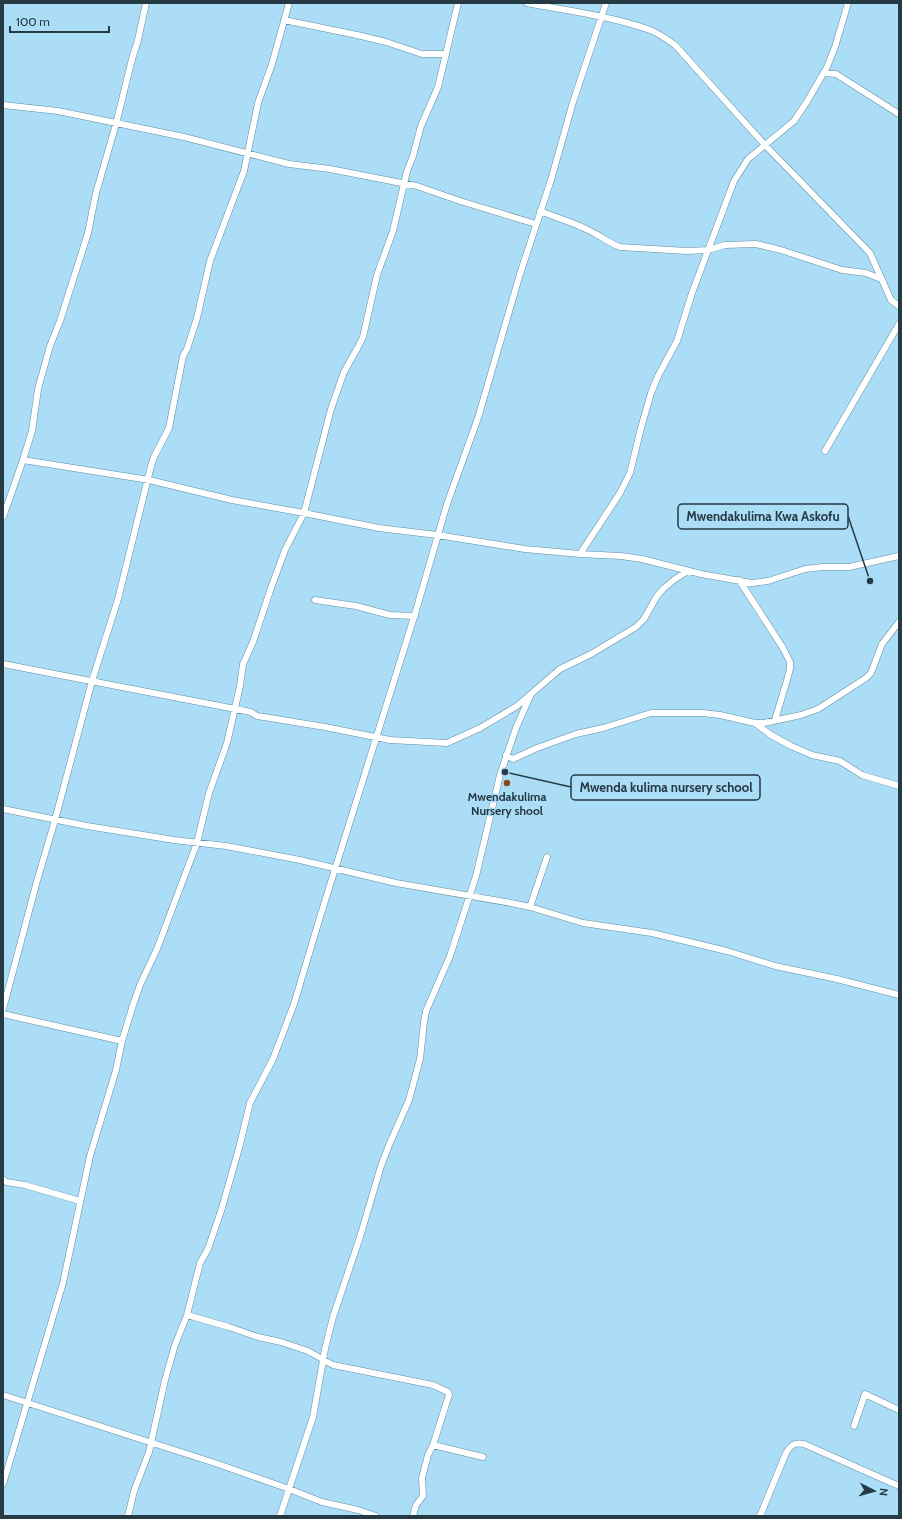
<svg xmlns="http://www.w3.org/2000/svg" width="902" height="1519" viewBox="0 0 902 1519" font-family="Cabin,sans-serif">
  <style>
    .lines { fill: none; stroke-linecap: round; stroke-linejoin: round }
    .street-casing { stroke: #5f8fa6; stroke-width: 7 }
    .street { stroke: #fff; stroke-width: 6 }
    .poi-dot { fill: #884517; stroke: #abddf6; stroke-width: 1.5 }
    .labels { text-anchor: middle; dominant-baseline: central; stroke-width: 3; stroke-linejoin: round; paint-order: stroke }
    .poi-label { font-size: 12px; font-weight: bold; fill: #263a44; stroke: #abddf6 }
    .leader { fill: none; stroke: #263a44; stroke-width: 1.5 }
    .callout-dot { fill: #263a44; stroke: #abddf6; stroke-width: 1.5 }
    .callout { fill: #abddf6; stroke: #263a44; stroke-width: 1.5 }
    .callout-label { font-size: 13px; text-anchor: middle; font-weight: bold; fill: #263a44 }
  </style>
  <rect width="100%" height="100%" fill="#abddf6"/>
  <g class="lines">
    <defs>
      <path id="street" d="M527 3C568 11 611 16 650 30 659 33 668 40 676 46L765 145 870 253 891 300 899 306
        M284 20 357 35 386 42 422 54H446
        M824 73 836 74 899 114
        M3 105 58 111 184 137 289 164 330 169 417 186 460 201 536 224
        M540 211C557 218 576 223 592 232 602 237 609 243 620 247L687 251 708 250 725 245 756 244 781 250 842 270 866 273 881 279
        M825 451 899 324
        M23 460 149 480 232 500 304 513 379 528 437 535 525 549 580 554 621 556 642 559 701 574 752 583 768 581 805 569 823 567H849L899 556
        M3 517 23 460 32 431 38 389 50 346 60 321 88 233 96 193 116 124 132 59 138 40 146 3
        M580 554 620 493 630 473 641 428 651 393 658 376 677 341 692 293 734 181 748 159 794 121 808 100 827 67 835 47 848 3
        M739 580 783 648 790 662V669L787 680 775 720
        M315 600 356 606 390 615 415 616
        M3 664 251 712 257 716 270 718 325 727 390 740 447 743 480 728 517 706 560 669 591 654 636 627 644 619 657 596 663 589 675 579 688 571
        M755 723 771 735 791 746 812 755 840 761 862 775 899 786
        M506 755 513 759 537 748 576 734 603 728 651 713H703L720 715 755 723H764L801 715 818 709 866 678 871 673 882 644 899 622
        M3 809 87 826 174 840 226 846 300 860 396 883 511 903 530 907 583 923 652 933 727 951 775 966 837 979 899 995
        M530 907 547 857
        M3 1009 37 881 55 820 92 681 118 599 151 466 154 457 169 428 183 356 187 349 197 318 210 261 244 171 258 103 272 64 289 3
        M3 1014 122 1041
        M3 1179 6 1182 25 1185 80 1201
        M187 1315 229 1327 258 1337 281 1342 308 1351 333 1365 433 1385 448 1392 449 1395 433 1445
        M3 1395 218 1464 289 1489 322 1502 358 1510 376 1516
        M854 1426 865 1394 899 1410
        M3 1484 63 1283 90 1156 116 1070 122 1041 133 1005 140 985 157 949 197 843 209 793 227 743 240 686 243 664 253 642 271 588 285 550 304 513 331 409 344 372 358 347 363 337 377 275 393 231 407 171 413 156 421 126 438 87 458 3
        M128 1516 134 1491 149 1452 165 1380 175 1345 187 1315 200 1263 208 1249 222 1208 239 1148 250 1103 273 1059 294 1004 320 917 415 614 447 504 478 418 520 274 551 180 573 102 606 3
        M280 1516 313 1417 325 1349 333 1317 360 1237 381 1166 389 1145 409 1100 420 1059 424 1022 426 1011 450 956 476 876 500 775 516 728 531 694
        M413 1516 416 1505 423 1496 422 1478 428 1455 433 1445 483 1457
        M760 1516 786 1453C791 1445 794 1442 804 1444L899 1486"/>
    </defs>
    <!-- street casing -->
    <use href="#street" class="street-casing"/>
    <!-- street -->
    <use href="#street" class="street"/>
  </g>
  <!-- markers -->
  <circle class="poi-dot" cx="507" cy="783" r="4"/>
  <g class="labels">
    <!-- poi labels -->
    <g class="poi-label">
      <text x="507" y="796">Mwendakulima<tspan x="507" dy="14">Nursery shool</tspan></text>
    </g>
  </g>
  <!-- callouts -->
  <path class="leader" d="M870 581L848 516M505 772L571 787"/>
  <g class="callout-dot">
    <circle cx="870" cy="581" r="4"/>
    <circle cx="505" cy="772" r="4"/>
  </g>
  <g class="callout">
    <rect x="678" y="504" width="170" height="25" rx="4"/>
    <rect x="571" y="775" width="189" height="25" rx="4"/>
  </g>
  <g class="callout-label">
    <text x="763" y="521">Mwendakulima Kwa Askofu</text>
    <text x="666" y="792">Mwenda kulima nursery school</text>
  </g>
  <!-- border -->
  <rect width="902" height="1519" fill="none" stroke="#263a44" stroke-width="8"/>
  <!-- north arrow -->
  <g transform="translate(874 1491) rotate(96)" stroke="#abddf6" stroke-width="3" paint-order="stroke">
  <path d="M0-3L7 15L0 10L-7 15Z" fill="#263a44"/>
  <text y="-6" font-size="11" font-weight="bold" text-anchor="middle" fill="#263a44">N</text>
  </g>
  <!-- scale -->
  <path d="M10 26v6h99v-6" fill="none" stroke="#263a44" stroke-width="2"/>
  <text x="16" y="26" font-size="12" fill="#263a44" stroke="#abddf6" stroke-width="3" paint-order="stroke">100 m</text>
</svg>
